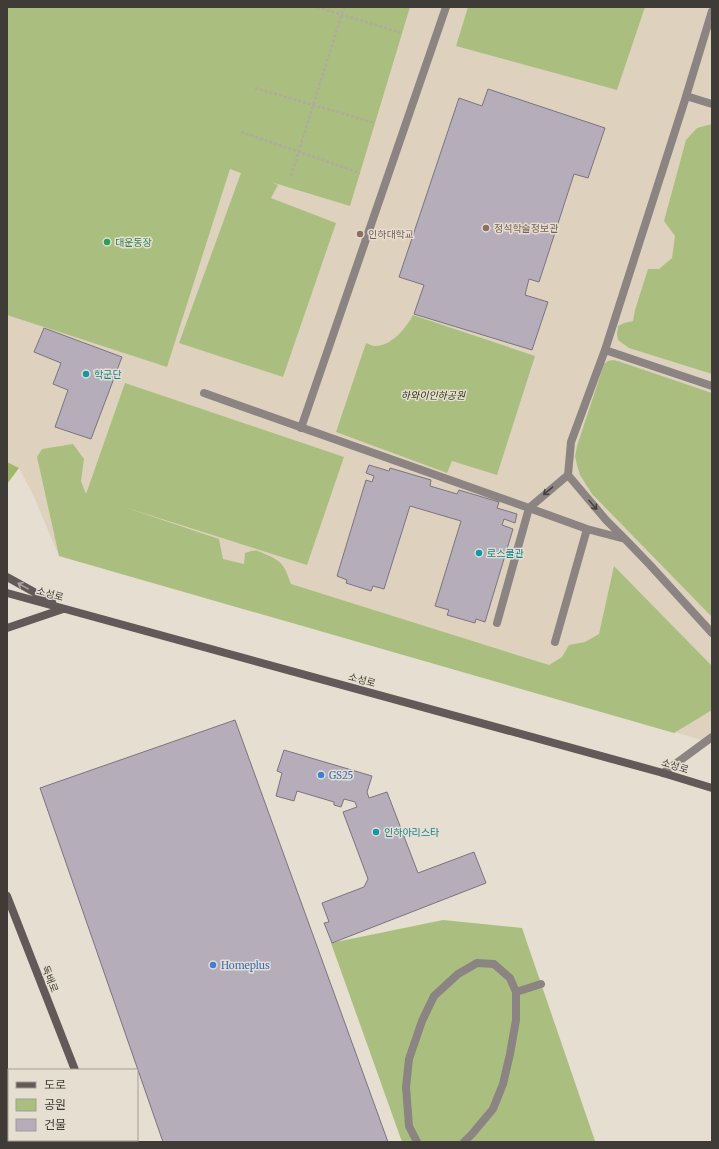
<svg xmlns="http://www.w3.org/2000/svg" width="719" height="1149" viewBox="0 0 719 1149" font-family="Merriweather,'Noto Sans KR',serif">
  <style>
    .built { fill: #ded2bf }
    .green { fill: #aabf7f }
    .forest { fill: #9fb768 }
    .building { fill: #b5adba; stroke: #7a747f }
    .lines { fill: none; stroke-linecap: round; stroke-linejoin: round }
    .path { stroke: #b0aa9f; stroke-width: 2.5; stroke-dasharray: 3 2; stroke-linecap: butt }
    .lane { stroke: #8b8483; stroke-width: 8 }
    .street { stroke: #8b8483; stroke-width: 8 }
    .secondary { stroke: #635958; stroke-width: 8 }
    .oneway { stroke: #47423e }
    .oneway2 { stroke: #aba29b }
    .education-dot { fill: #8d6e63; stroke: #e6ded1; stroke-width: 1.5 }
    .leisure-dot { fill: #2e9e5b; stroke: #e6ded1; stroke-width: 1.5 }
    .culture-dot { fill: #0f9aa8; stroke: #e6ded1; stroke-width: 1.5 }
    .shop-dot { fill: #3f7fe0; stroke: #e6ded1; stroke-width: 1.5 }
    .labels { text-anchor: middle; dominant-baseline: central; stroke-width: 3; stroke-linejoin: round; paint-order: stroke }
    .education-label { font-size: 10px; fill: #785e54; stroke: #e6ded1; text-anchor: start }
    .leisure-label { font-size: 10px; fill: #27864d; stroke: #e6ded1; text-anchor: start }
    .culture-label { font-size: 10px; fill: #0d838f; stroke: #e6ded1; text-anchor: start }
    .park-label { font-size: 10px; font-style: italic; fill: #27310f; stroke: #e6ded1 }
    .street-label { font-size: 10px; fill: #3f3b36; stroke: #e6ded1 }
    .shop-label { font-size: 10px; fill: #366cbe; stroke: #e6ded1; text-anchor: start }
  </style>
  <rect width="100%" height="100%" fill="#e6ded1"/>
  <!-- built -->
  <path class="built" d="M7 7H712V743L59 556 34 497 19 468 7 462Z"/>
  <!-- green -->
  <path class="green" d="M7 7H410L350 206 271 182 278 185 271 198 336 223 283 377 179 343 241 173 230 169 167 367 7 315Z
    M468 7H645L617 90 456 46Z
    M712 124V374L629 348 618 340 617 334 618 326 624 323 633 321 635 310 648 269H659L672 258 675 236 664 221 686 140 697 128Z
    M413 315 535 356 497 475 452 461 447 473 336 432 366 343C369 344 372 346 375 346 392 346 406 328 413 315Z
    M613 360 618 361 712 393V617L592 494 580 475 577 465 575 456 577 446 604 364 608 361Z
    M125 383 344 457 307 565 124 507 219 539 223 559 244 564 245 553C257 549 256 550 267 555 284 562 285 568 291 584L549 665 562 657 569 645 585 642 599 634 614 566 712 666V710L674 733 59 556 37 457 42 449 73 444 84 459 81 481 86 494Z
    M443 920 522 928 595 1141 402 1142 331 943Z"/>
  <!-- forest -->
  <path class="forest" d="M7 462 19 468 7 484Z"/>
  <!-- building -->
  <path class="building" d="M488 89 605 128 588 178 574 174 539 282 529 279 525 295 548 302 532 350 414 314 424 285 399 277 459 98 482 106Z
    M44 328 122 357 91 439 55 427 68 390 53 384 61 363 34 352Z
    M369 465 389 471 390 468 431 480 430 486 457 494 459 490 499 502 497 508 517 514 515 523 504 519 502 525 513 529 485 622 476 619 475 623 447 615 449 610 435 606 461 521 410 506 384 589 373 586 371 591 346 583 347 580 337 576 366 480 372 482 374 476 366 473Z
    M235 720 388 1142H163L40 788Z
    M284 750 372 776 367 792 369 798 387 792 418 873 474 852 486 883 332 943 324 923 329 922 322 903 364 887 368 879 343 812 357 807 355 802 344 799 341 807 334 805V802L297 791 294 801 276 796 282 773 277 771Z"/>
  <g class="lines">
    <!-- path -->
    <path class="path" d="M317 7 402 33
      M255 88 375 123
      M241 132 360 173
      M291 176 344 7"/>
    <!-- lane -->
    <path class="lane" d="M686 96 712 104
      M605 350 712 386
      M204 393 529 508 587 529 625 539 650 565 712 633
      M301 428 446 7
      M625 539 606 520 568 475 571 442 605 350 684 103 712 11
      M497 623 529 508 568 475
      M555 642 587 529
      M663 773 712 737
      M10 1140 18 1142"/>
    <!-- street -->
    <path class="street" d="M516 992 541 984
      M417 1142 409 1126 406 1087 409 1059 422 1021 434 996 458 974 477 963 494 964 510 978 516 992V1020L510 1054 503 1084 493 1109 472 1134 464 1142"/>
    <!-- secondary -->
    <path class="secondary" d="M7 577 52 602
      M7 593 663 773 712 788
      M7 628 63 609
      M7 896 75 1070
      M102 1140 103 1142"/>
  </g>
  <!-- one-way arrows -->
  <defs><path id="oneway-shaft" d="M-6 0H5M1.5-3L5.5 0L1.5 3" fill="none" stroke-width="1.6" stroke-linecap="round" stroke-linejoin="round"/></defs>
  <g class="oneway">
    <use href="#oneway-shaft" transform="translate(548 491) rotate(140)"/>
    <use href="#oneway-shaft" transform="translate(593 505) rotate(49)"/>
  </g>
  <use class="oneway2" href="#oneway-shaft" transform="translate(23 586) rotate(-151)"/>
  <!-- markers -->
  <g class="education-dot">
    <circle cx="486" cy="228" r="4"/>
    <circle cx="360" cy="234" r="4"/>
  </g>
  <circle class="leisure-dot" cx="107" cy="242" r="4"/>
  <g class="culture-dot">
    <circle cx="86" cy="374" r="4"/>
    <circle cx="479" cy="553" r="4"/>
    <circle cx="376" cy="832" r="4"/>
  </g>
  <g class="shop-dot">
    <circle cx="321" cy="775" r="4"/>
    <circle cx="213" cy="965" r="4"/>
  </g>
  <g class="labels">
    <!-- education labels -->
    <g class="education-label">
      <text x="494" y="228">정석학술정보관</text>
      <text x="368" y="234">인하대학교</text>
    </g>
    <!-- leisure labels -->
    <g class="leisure-label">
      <text x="115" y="242">대운동장</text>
    </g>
    <!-- culture labels -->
    <g class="culture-label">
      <text x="94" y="374">학군단</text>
      <text x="487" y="553">로스쿨관</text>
      <text x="384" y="832">인하아리스타</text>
    </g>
    <!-- park labels -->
    <g class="park-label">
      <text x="433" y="395">하와이인하공원</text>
    </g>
    <!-- street labels -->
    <g class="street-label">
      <text transform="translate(50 594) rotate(15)">소성로</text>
      <text transform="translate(362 680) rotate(15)">소성로</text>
      <text transform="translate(675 766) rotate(17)">소성로</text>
      <text transform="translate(50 979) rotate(69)">독배로</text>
    </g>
    <!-- shop labels -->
    <g class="shop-label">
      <text x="329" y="775">GS25</text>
      <text x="221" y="965">Homeplus</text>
    </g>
  </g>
  <!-- border -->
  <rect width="719" height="1149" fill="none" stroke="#3f3b36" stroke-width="16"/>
  <!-- legend -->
  <rect x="8" y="1069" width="130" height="72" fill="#e6ded1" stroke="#a39d93"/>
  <rect x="16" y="1082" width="20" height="6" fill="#635958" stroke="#a39d93"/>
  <text x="44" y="1089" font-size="12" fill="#3f3b36">도로</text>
  <rect x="16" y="1099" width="20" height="12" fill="#aabf7f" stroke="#a39d93"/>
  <text x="44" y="1109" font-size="12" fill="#3f3b36">공원</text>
  <rect x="16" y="1119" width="20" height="12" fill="#b5adba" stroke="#a39d93"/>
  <text x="44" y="1129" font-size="12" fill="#3f3b36">건물</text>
</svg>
